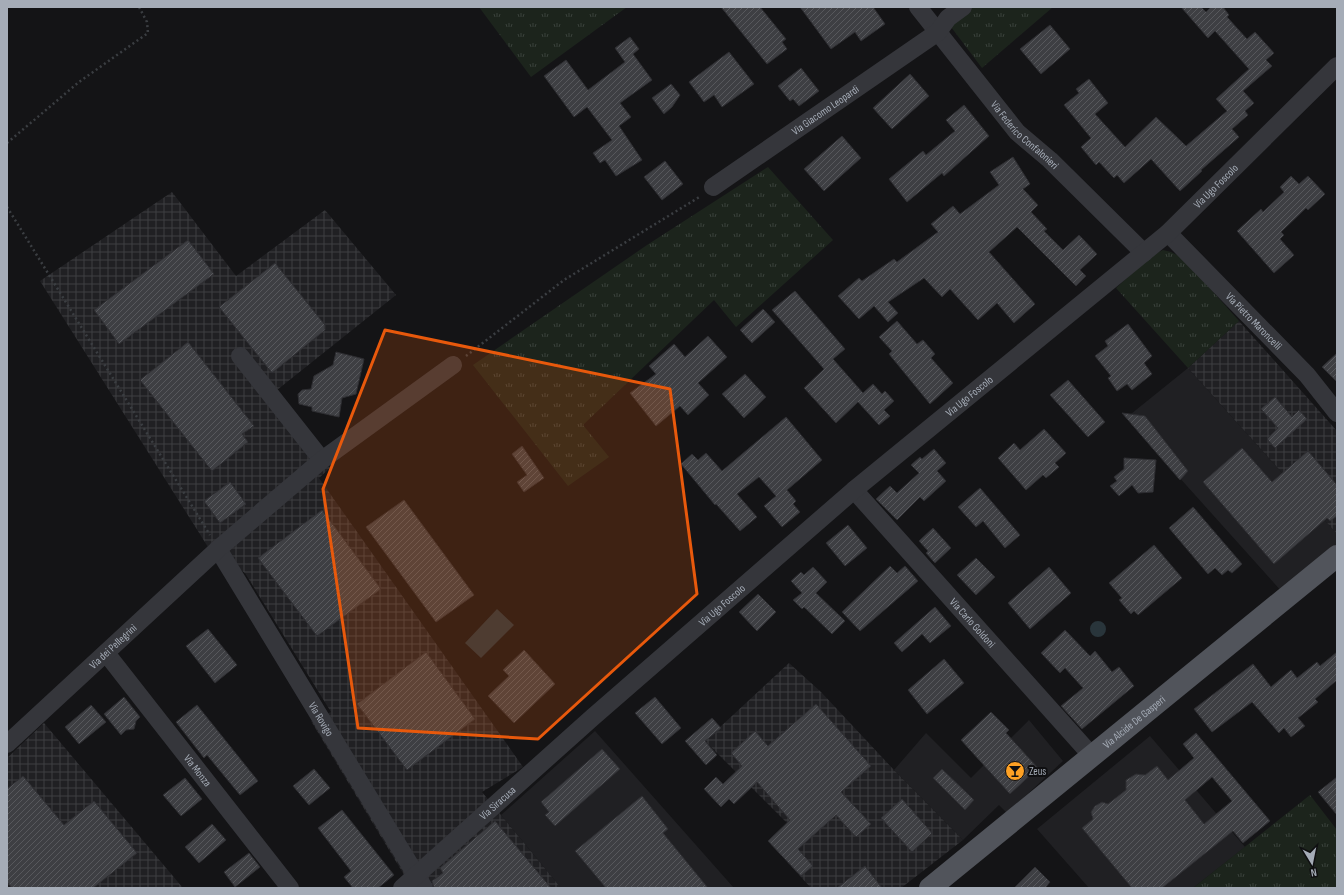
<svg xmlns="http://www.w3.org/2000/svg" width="1344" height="895" viewBox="0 0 1344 895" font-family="'Sofia Sans Condensed',sans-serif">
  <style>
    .built { fill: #202023 }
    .industrial { fill: url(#industrial-grid) }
    .grass { fill: url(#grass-tufts) }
    .water { fill: #29353b }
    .building { fill: url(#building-hatch); stroke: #2e2e32; fill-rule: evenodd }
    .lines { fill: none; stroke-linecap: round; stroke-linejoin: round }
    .path { stroke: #3b3e42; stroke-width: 2.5; stroke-dasharray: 2 3; stroke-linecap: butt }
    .minor { stroke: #35363b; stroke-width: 18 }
    .major { stroke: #51545b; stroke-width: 22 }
    .marked { fill: #e8590c; fill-opacity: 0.2; stroke: #e8590c; stroke-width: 3; stroke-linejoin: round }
    .labels { text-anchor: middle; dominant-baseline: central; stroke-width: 4; stroke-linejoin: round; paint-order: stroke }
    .street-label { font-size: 11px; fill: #a5acb7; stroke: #0f0f11 }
    .poi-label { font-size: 11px; fill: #a5acb7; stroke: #0f0f11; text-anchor: start }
  </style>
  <defs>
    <pattern id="industrial-grid" width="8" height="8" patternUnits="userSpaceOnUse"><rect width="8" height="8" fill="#202023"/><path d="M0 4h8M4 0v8" fill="none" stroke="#3d3e41"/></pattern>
    <pattern id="grass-tufts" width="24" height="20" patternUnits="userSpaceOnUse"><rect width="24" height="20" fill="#1c241c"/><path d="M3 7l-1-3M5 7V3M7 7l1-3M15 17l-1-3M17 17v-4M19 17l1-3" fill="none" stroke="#3a413b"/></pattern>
    <pattern id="building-hatch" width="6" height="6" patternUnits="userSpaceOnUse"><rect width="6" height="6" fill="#3e3f43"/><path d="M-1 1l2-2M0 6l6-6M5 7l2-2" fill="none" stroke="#57585c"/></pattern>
  </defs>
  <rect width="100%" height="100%" fill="#141416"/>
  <!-- built -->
  <path class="built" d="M1188 368 1337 534V546L1282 592 1126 418Z
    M1029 720 1063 761 1007 813 999 805 963 840 894 770 926 733 971 778Z
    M595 731 734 888H561L501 815Z
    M1150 736 1245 847 1193 888H1089L1037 829Z"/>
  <!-- industrial -->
  <path class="industrial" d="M172 192 236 276 325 210 396 295 277 390 330 468 319 478 523 767 482 792 561 888H412L311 721 331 712 245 573 208 547 40 281Z
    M1239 321 1337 431V534L1188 368Z
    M789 663 821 692 894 770 963 840 901 888H811L768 841 787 823 705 741Z
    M44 723 183 888H7V758Z"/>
  <!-- grass -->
  <path class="grass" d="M479 7H627L531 77Z
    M967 7H1053L982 68 948 23Z
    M768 167 833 240 736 327 714 300 583 425 609 457 568 486 473 365 647 245Z
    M1163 250 1171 252 1183 258 1239 321 1188 368 1116 288 1151 256Z
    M1310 795 1337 830V888H1193Z"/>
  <!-- water -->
  <path class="water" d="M497 609 514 625 481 658 465 643Z
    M1090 629a8 8 0 1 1 16 0a8 8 0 1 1-16 0Z"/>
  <!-- building -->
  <path class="building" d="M721 7H760L786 39 782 42 787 49 767 64Z
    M800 7H873L885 24 861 41 855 32 831 49Z
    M1181 7H1201L1206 12 1211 7H1223L1229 15 1227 17 1247 39 1255 32 1274 53 1266 60 1272 66 1243 91 1254 103 1245 111 1248 115 1232 129 1239 137 1201 170 1202 171 1180 191 1151 159 1124 183 1117 175 1114 178 1099 162 1096 165 1081 147 1091 138 1064 105 1079 93 1076 89 1089 79 1108 103 1095 114 1125 147 1156 117 1186 146 1227 111 1216 99 1249 69 1215 31 1208 38Z
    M1050 25 1070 49 1041 74 1020 49Z
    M630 37 639 49 633 54 652 80 620 103 631 117 619 126 642 160 616 176 605 160 600 163 593 153 612 140 587 107 574 117 544 76 566 60 588 90 625 62 615 48Z
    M729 52 754 84 722 107 714 95 704 102 689 82Z
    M801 68 819 91 799 106 793 99 790 101 778 86Z
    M910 74 929 96 892 129 873 108Z
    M671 84 680 95 672 107 664 114 652 98Z
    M964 105 989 136 944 176 942 173 907 202 889 179 923 151 926 155 955 131 946 120Z
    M842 136 861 158 824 191 804 169Z
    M1013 157 1030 184 1023 189 1038 205 1031 212 1047 229 1044 231 1063 250 1079 235 1097 254 1080 270 1086 276 1076 286 1017 227 989 252 1035 304 1014 323 997 303 978 320 950 289 942 297 924 278 888 302 898 313 888 322 874 306 859 319 838 296 859 278 862 281 894 259 897 262 938 232 931 224 953 206 960 214 999 185 990 172Z
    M665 161 683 184 662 200 644 177Z
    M1291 176 1299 184 1308 176 1325 194 1308 210 1306 208 1281 232 1284 235 1280 239 1294 255 1274 273 1237 231 1261 209 1263 212 1284 192 1280 187Z
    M188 240 214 274 119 344 94 310Z
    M275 263 325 325V330L272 373 219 307Z
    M795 291 845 349 833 359 863 393 873 384 882 394 885 391 894 401 884 410 890 416 879 425 858 402 836 423 804 388 824 369 772 310Z
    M763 309 775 322 752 343 740 330Z
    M897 321 917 344 923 340 935 354 931 358 953 383 930 404 889 354 892 351 879 337Z
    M1128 324 1152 356 1144 363 1152 374 1132 390 1127 384 1117 391 1108 378 1111 376 1095 356 1108 346 1105 341Z
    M708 336 727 357 698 383 709 395 688 415 680 406 656 426 630 393 656 374 649 366 674 344 685 357Z
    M188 342 254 426 242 434 248 442 212 471 140 380Z
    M336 352 364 359 356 394 342 398 339 417 312 411V407L299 404 298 394 302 390 311 389 314 376 333 365Z
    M1337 353V382L1322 367Z
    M745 374 766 397 744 418 722 394Z
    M1068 380 1105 422 1088 437 1050 395Z
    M1275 397 1292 417 1299 410 1307 419 1275 448 1267 439 1278 428 1261 409Z
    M1122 413 1145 416 1188 471 1180 480Z
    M786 417 822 460 787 490 796 501 793 504 800 512 782 527 764 506 776 496 759 477 737 494 757 517 740 531 716 504 715 505 681 464 692 454 698 460 706 453 722 471Z
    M1044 429 1066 453 1055 463 1059 467 1046 478 1043 475 1026 490 998 458 1014 443 1020 450Z
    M522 446 544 478 524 492 517 482 527 475 512 454Z
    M1242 448 1272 482 1308 451 1337 485V516L1330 521 1327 518 1274 564 1203 482Z
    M934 449 946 463 937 471 946 481 924 501 920 497 897 520 876 499 890 486 897 493 919 473 911 465 920 457 922 459Z
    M1124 458 1156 460 1153 492 1138 493 1132 485 1119 496 1110 486 1117 481 1114 477 1124 469Z
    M230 482 246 504 220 523 204 501Z
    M980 488 1020 535 1005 548 983 521 976 527 958 507Z
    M404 500 474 595 436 622 366 527Z
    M1193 507 1242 564 1232 573 1228 570 1222 575 1215 568 1208 574 1169 528Z
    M322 510 381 589 317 636 258 558Z
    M848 525 867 548 845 566 826 543Z
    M933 528 951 548 935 563 926 553 928 551 919 541Z
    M1154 545 1182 578 1138 615 1134 611 1131 614 1119 600 1122 598 1109 583Z
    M976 558 995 577 976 595 957 575Z
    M890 566 897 573 905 566 918 581 860 631 842 612Z
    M813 567 827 582 816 593 845 621 832 634 804 607 802 609 793 600 802 593 791 581 801 572 804 575Z
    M1049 567 1071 593 1030 629 1008 603Z
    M758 594 776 612 757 631 739 612Z
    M935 607 951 626 930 643 922 634 902 652 894 643Z
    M208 629 237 665 215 683 186 646Z
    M1065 630 1090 656 1095 651 1112 672 1119 667 1134 686 1082 729 1061 706 1083 688 1065 668 1060 673 1041 653Z
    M524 650 555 684 514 723 488 696 509 676 503 670Z
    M426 652 475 719 407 770 357 704Z
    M1337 652V680L1315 699 1318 702 1298 718 1305 726 1291 737 1284 728 1279 733 1252 702 1212 732 1194 709 1253 664 1271 687 1291 670 1297 678 1317 662 1320 666Z
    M944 659 964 683 927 714 908 690Z
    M124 697 140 717 136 721 134 729 126 730 121 735 104 714Z
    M655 697 681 728 662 744 635 713Z
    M816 704 871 766 841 792 871 824 856 837 836 815 798 849 813 866 801 876 768 841 790 820 757 782 734 804 729 799 721 807 704 789 716 777 723 784 742 766 731 753 755 731 768 746Z
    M91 705 106 722 79 744 65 727Z
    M197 705 258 781 240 795 207 755 204 758 176 722Z
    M991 712 1009 730 1006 733 1038 768 1010 794 961 740Z
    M712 718 721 728 705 741 717 755 706 765 685 741Z
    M1196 733 1270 821 1243 843 1233 831 1162 888H1132L1082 828 1093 819 1091 812 1095 806 1102 802 1108 804 1126 790V780L1136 774 1145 775 1157 766 1168 780 1194 758 1183 744ZM1212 777 1232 801 1204 824 1185 800Z
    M602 749 620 769 555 826 545 815 549 812 541 802Z
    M314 769 330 788 309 805 293 786Z
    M942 769 974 800 965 810 933 778Z
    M23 776 64 825 94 801 137 853 93 888H12L7 882V789Z
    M1337 777V815L1318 792Z
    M185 778 202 799 181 816 163 795Z
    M642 796 668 829 663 833 708 888H606L575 851Z
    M902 799 932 833 912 852 881 818Z
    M342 810 394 875 378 888H353L344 877 351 871 318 828Z
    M495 821 551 888H434L432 881 443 873 440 868Z
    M212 824 226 840 199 863 185 847Z
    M249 853 260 867 235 887 224 872Z
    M865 866 882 888H837Z
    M1035 867 1050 882 1045 888H1014Z"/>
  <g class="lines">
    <!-- path -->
    <path class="path" d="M7 143 79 82 148 33 147 22 139 7
      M7 207 210 535
      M466 356 564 280 701 196"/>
    <!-- minor -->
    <g class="minor">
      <path id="s1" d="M918 7 1017 132 1050 160 1144 253"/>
      <path id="s2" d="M713 187 938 32 948 18 963 7"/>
      <path id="s3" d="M1168 233 1307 375 1337 413"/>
      <path d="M240 356 322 460"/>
      <path id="s4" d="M854 490 1092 756"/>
      <path id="s5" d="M218 549 424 888"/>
      <path id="s6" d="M106 653 290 888"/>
      <path id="s7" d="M7 744 218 549 322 460 453 365"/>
      <path id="s8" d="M402 888 593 717 854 490 1168 233 1337 66"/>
    </g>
    <!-- major -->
    <path class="major" id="s9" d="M930 888 1337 556"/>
  </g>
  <!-- marked area -->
  <path class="marked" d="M385 330 670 389 697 594 538 739 358 728 323 489Z"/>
  <!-- icons -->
  <defs>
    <symbol id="bar-disc" viewBox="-11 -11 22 22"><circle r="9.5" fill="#fea124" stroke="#0f0f11"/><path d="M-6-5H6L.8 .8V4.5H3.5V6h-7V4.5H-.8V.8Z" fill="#111"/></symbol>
  </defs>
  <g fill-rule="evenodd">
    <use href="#bar-disc" x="1004" y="760" width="22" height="22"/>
  </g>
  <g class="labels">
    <!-- street labels -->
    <g class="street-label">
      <text stroke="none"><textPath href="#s2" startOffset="136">Via Giacomo Leopardi</textPath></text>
      <text stroke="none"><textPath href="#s1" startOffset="167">Via Federico Confalonieri</textPath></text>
      <text stroke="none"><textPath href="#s8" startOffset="1075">Via Ugo Foscolo</textPath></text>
      <text stroke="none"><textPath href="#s3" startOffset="123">Via Pietro Maroncelli</textPath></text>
      <text stroke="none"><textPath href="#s8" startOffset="751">Via Ugo Foscolo</textPath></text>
      <text stroke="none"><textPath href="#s8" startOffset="427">Via Ugo Foscolo</textPath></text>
      <text stroke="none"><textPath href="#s4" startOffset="178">Via Carlo Goldoni</textPath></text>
      <text stroke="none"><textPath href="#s7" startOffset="144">Via dei Pellegrini</textPath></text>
      <text stroke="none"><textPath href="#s5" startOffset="199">Via Rovigo</textPath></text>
      <text stroke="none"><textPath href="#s9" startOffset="263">Via Alcide De Gasperi</textPath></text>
      <text stroke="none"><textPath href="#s6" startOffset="149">Via Monza</textPath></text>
      <text stroke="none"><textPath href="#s8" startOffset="128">Via Siracusa</textPath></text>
    </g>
    <!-- poi labels -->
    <g class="poi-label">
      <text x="1029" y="771">Zeus</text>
    </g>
  </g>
  <!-- border -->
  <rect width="1344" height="895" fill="none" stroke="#a5acb7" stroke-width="16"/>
  <!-- north arrow -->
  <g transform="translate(1312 863) rotate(170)" stroke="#0f0f11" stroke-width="3" paint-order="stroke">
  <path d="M0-3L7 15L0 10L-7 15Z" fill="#a5acb7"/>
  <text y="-6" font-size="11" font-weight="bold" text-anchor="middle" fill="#a5acb7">N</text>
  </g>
</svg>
